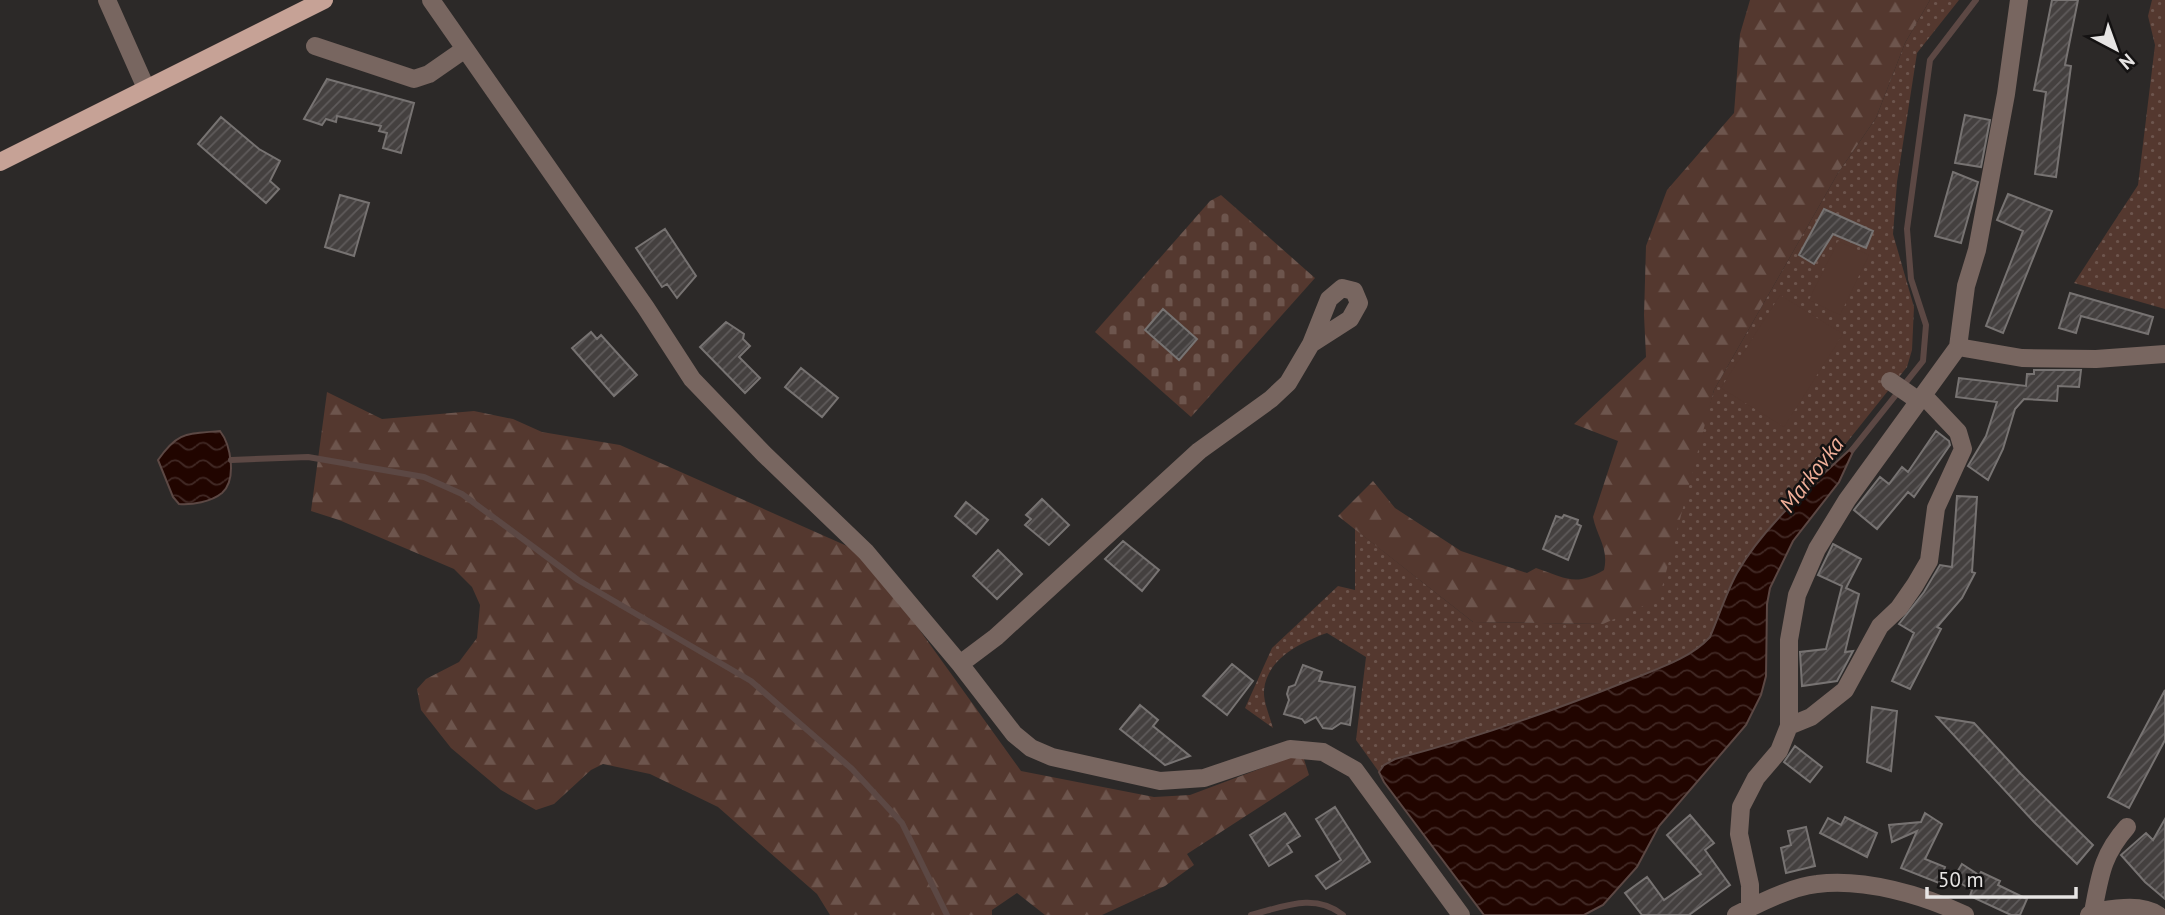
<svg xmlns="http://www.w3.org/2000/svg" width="2165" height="915" viewBox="0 0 2165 915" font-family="'PT Sans',sans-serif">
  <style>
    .grass { fill: url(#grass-dots) }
    .forest { fill: url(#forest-firs) }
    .cemetery { fill: url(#cemetery-stones) }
    .pitch { fill: #54382f }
    .water { fill: url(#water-waves); stroke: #5c4844; stroke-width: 2 }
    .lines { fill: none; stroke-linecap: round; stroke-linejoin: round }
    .stream { stroke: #5c4844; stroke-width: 6 }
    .building { fill: url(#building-hatch); stroke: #777372; stroke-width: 2 }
    .minor { stroke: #786660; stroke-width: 18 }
    .major { stroke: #c6a296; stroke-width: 18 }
    .labels { text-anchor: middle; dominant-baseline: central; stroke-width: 5; stroke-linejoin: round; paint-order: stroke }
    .water-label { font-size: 23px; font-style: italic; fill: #f1af99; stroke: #141212 }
  </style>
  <defs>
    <pattern id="grass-dots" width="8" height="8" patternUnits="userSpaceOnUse" patternTransform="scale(1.75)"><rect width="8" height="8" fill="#54382f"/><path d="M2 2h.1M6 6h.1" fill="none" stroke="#6d554d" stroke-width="1.8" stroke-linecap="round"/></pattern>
    <pattern id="forest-firs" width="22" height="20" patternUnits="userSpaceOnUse" patternTransform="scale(1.75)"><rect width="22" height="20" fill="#54382f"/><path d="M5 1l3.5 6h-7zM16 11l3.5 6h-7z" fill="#6d554d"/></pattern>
    <pattern id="cemetery-stones" width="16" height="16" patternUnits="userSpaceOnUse" patternTransform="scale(1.75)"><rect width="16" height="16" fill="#54382f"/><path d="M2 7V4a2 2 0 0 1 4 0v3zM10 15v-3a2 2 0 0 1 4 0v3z" fill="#6d554d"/></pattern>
    <pattern id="water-waves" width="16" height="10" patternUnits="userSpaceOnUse" patternTransform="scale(1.75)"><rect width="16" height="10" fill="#210500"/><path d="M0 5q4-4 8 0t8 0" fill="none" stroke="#412925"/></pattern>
    <pattern id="building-hatch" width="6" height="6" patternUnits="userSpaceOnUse" patternTransform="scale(1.75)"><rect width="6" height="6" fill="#44403f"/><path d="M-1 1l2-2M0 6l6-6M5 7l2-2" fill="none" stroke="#5f5b5b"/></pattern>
  </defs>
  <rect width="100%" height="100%" fill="#2c2928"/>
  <!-- grass -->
  <path class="grass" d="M1930 0H1959L1917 53 1897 182 1893 234 1914 307 1912 350 1907 367 1816 481 1774 524 1736 574 1710 637C1690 659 1656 669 1630 680 1553 711 1476 738 1395 759L1384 765 1379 772 1356 740 1366 657 1327 633C1302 642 1267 658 1264 690 1263 701 1270 717 1273 728L1245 708 1272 648 1338 586 1355 590V529L1473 622 1603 624 1708 410 1714 390 1838 173 1876 118 1905 43Z
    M2152 0H2165V309L2074 283 2138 185 2155 45 2148 16Z"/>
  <!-- forest -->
  <path class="forest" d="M1750 0H1930L1905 43 1876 118 1838 173 1714 390 1659 599 1603 624 1473 622 1338 516 1373 481 1395 508 1461 551 1527 573 1536 568C1566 578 1575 587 1604 570 1609 548 1597 537 1593 517L1618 441 1574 424 1646 357 1644 315 1646 246 1667 190 1734 113 1740 34Z
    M327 392 382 419 474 411 513 419 542 432 620 445 865 554 1021 771 1154 797 1190 795 1302 753 1309 775 1187 854 1194 865 1165 886 1102 915H1045L1017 893 992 910V915H830L817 894 718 807 650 774 603 764 591 770 554 804 536 810 501 790 451 748 421 710 417 689 426 679 459 662 477 638 480 605 472 587 454 569 339 520 311 511Z"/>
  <!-- cemetery -->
  <path class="cemetery" d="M1221 195 1315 278 1191 417 1095 332 1210 201Z"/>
  <!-- pitch -->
  <path class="pitch" d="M1838 241 1869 255 1840 315 1809 300Z
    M1780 295 1843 334 1784 427 1721 388Z"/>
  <!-- water -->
  <path class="water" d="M220 431C231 445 237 480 222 493 211 502 192 505 179 504L173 497 158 460C178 431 187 434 220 431Z
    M1857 443 1839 482 1793 541 1770 588 1767 604 1766 676 1761 695 1746 725 1659 826 1637 867 1603 905 1584 915H1484L1384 782 1379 772 1384 765 1395 759C1476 738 1553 711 1630 680 1656 669 1690 659 1710 637 1719 616 1726 593 1737 573 1764 525 1816 481 1857 443Z"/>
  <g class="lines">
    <!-- stream -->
    <path class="stream" d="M1852 450 1923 361 1926 325 1911 279 1907 229 1930 60 1976 0
      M231 460 308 457 424 477 462 494 578 580 751 681 852 769 902 823 947 915
      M1251 915C1283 907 1314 892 1343 915"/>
  </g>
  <!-- building -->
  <path class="building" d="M2052 0H2078L2065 65 2071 66 2056 177 2035 174 2046 92 2034 90Z
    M327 79 414 103 401 153 383 148 387 133 379 131 381 126 337 116 336 122 326 119 322 125 304 119Z
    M1965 115 1990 120 1981 167 1955 163Z
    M221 117 259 149 280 161 270 181 279 189 266 203 198 144Z
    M1953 172 1978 182 1961 243 1935 236Z
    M2008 194 2052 211 2003 333 1986 326 2023 231 1997 220Z
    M340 195 369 203 354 256 325 247Z
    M1824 209 1873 231 1866 248 1833 234 1814 264 1799 255Z
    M665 229 696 276 677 298 667 284 662 287 636 248Z
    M2070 293 2153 317 2148 334 2081 316 2076 333 2059 328Z
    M1163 309 1197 339 1179 360 1145 330Z
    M726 322 744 334 743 339 750 346 739 357 760 378 745 393 700 347Z
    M591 332 597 339 601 335 637 375 614 396 572 348Z
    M801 368 838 398 822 417 785 387Z
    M2034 370H2081L2079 387 2058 386 2057 401 2024 399 2015 409 2003 449 1988 480 1968 466 1986 436 1997 402 1956 397 1959 378 2026 386 2027 374H2034Z
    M1936 431 1949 441 1950 445 1914 497 1908 492 1877 529 1854 510 1880 477 1889 484 1902 467 1908 472Z
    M1957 496 1977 497 1972 572 1975 573 1962 598 1937 627 1941 629 1910 689 1892 681 1914 633 1899 624 1924 592 1940 565 1952 567Z
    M1042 499 1069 525 1049 545 1025 525 1031 519 1026 515Z
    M966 502 988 520 976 534 955 516Z
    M1564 515 1578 520 1577 524 1581 526 1568 560 1543 549 1556 516 1562 518Z
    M1123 541 1159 570 1142 591 1105 559Z
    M1833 544 1861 559 1846 588 1859 594 1845 652 1853 651 1837 681 1802 686 1800 652 1826 649 1842 586 1818 575Z
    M998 550 1022 574 997 599 973 576Z
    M1232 664 1253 681 1227 715 1203 696Z
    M1303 665 1322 672 1319 681 1355 687 1350 725 1341 723 1332 729 1323 728 1316 717 1305 723 1302 719 1284 714 1289 700 1287 694 1289 687 1295 685Z
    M2165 690V740L2129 808 2108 797Z
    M1140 705 1158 720 1153 726 1190 756 1165 765 1120 729Z
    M1872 707 1897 711 1891 771 1867 762Z
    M1937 717 1974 723 2021 774 2093 845 2077 864 2034 822Z
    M1795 746 1822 767 1810 782 1784 762Z
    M1335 807 1370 862 1326 889 1316 876 1341 860 1316 819Z
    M1285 813 1300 836 1287 844 1292 852 1269 866 1250 835Z
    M1925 813 1942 824 1925 859 1945 867 1939 883 1901 868 1917 831 1892 842 1889 825 1921 822Z
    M1690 815 1714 843 1705 850 1730 885 1689 915H1642L1625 893 1647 877 1664 900 1701 874 1667 835Z
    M1845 817 1877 833 1867 857 1820 833 1828 818 1841 825Z
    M2165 819V899L2145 882 2121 855 2146 833 2153 840Z
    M1806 827 1815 866 1786 873 1781 848 1791 845 1788 831Z
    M1962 864 1979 875 1981 872 2000 881 1998 885 2027 899 2020 915H2011L1970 896 1972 890 1953 879Z"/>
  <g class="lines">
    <!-- minor -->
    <path class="minor" d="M107 0 146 88
      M431 0 646 308 692 379 764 454 866 552 960 664 1014 734 1031 748 1052 757 1160 781 1204 778 1290 749 1323 752 1355 770 1461 915
      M315 46 414 79 429 74 465 49
      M1958 347 2022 358 2096 359 2165 354
      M1890 381 1919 401
      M960 664 996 637 1199 451 1271 399 1288 383 1311 344 1329 299 1342 288 1354 291 1359 303 1350 319 1311 344
      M1789 726 1811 717 1845 690 1880 626 1899 608 1915 585 1929 561 1936 508 1963 449 1958 432 1923 395
      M1750 908V885L1739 834 1741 807 1756 778 1779 751 1789 726V640L1797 595 1817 549 1847 500 1958 347 1966 286 1977 250 2006 94 2019 0
      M2093 912C2100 876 2102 855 2127 827
      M1736 915C1757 904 1794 886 1817 884 1864 878 1923 895 1965 915
      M2089 915 2093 912C2113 909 2140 903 2158 915"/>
    <!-- major -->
    <path class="major" d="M0 162 324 0"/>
  </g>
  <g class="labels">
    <!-- water labels -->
    <g class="water-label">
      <text transform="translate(1811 474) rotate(-52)">Markovka</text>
    </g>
  </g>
  <!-- north arrow -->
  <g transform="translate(2116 49) rotate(139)" stroke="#141212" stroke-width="5" paint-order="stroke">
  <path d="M0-5L12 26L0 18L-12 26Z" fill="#e7e5e4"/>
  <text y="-10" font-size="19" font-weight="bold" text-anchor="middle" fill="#e7e5e4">N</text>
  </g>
  <!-- scale -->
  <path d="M1927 887v10h149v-10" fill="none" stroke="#e7e5e4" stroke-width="3.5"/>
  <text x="1938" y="887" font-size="21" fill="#e7e5e4" stroke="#141212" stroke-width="5" paint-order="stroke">50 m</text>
</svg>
